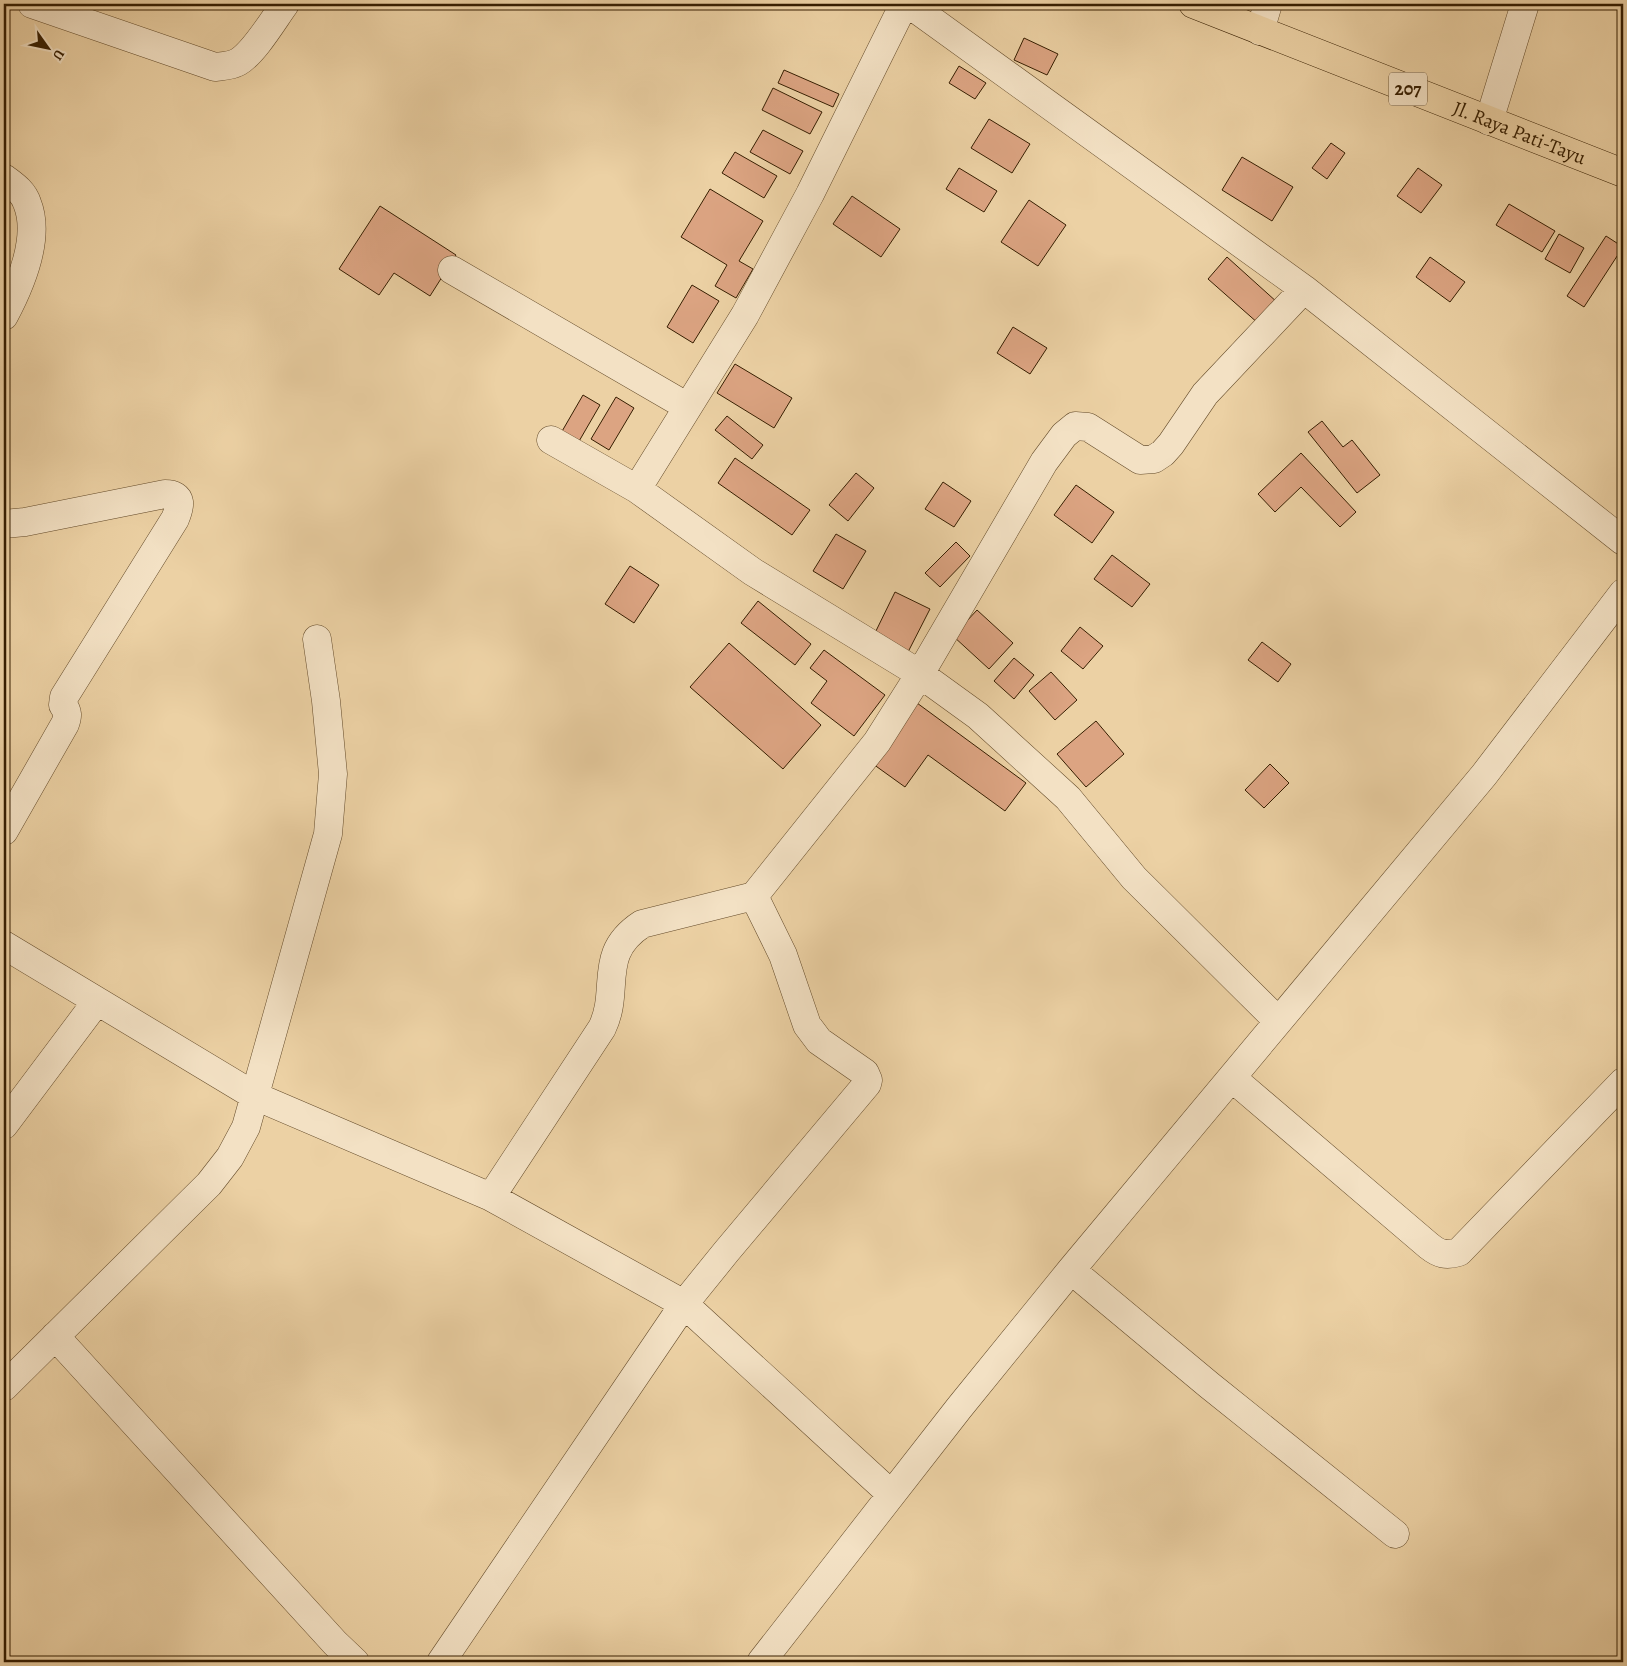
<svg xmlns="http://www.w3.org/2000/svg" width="1627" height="1666" viewBox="0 0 1627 1666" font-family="Alegreya,serif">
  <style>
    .building { fill: #dca482; stroke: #361e01 }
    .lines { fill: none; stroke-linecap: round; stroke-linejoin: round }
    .minor-casing { stroke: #644b2a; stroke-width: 29 }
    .major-casing { stroke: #361e01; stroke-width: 29 }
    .minor { stroke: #f3e1c4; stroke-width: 28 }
    .major { stroke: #ecd1a4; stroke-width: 28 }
    .labels { text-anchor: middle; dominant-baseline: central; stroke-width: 4.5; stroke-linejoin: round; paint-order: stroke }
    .shield { fill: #f3e1c4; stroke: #6f583c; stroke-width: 1 }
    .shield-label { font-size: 19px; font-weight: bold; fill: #361e01 }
    .street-label { font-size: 20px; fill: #361e01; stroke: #f3e1c4 }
  </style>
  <rect width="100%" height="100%" fill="#ecd1a4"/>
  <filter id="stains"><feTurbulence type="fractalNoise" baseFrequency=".004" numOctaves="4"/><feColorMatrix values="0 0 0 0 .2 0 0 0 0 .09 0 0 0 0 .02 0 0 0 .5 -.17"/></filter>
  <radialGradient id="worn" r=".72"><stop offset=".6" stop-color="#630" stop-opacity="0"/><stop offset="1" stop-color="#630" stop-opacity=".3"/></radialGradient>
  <!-- building -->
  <path class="building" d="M1024 38 1058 54 1047 75 1014 60Z
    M959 66 986 83 975 99 949 83Z
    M784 70 839 94 833 107 778 83Z
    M773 88 822 112 810 134 762 110Z
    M989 119 1030 144 1012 173 971 148Z
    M763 130 803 151 790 174 750 152Z
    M1331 143 1345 153 1327 179 1312 168Z
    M735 152 777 176 764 198 722 173Z
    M1242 157 1293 187 1272 221 1222 190Z
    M959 168 997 191 984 212 946 189Z
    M1418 168 1442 185 1421 213 1397 196Z
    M710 189 763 221 739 261 753 269 736 298 715 286 727 265 681 237Z
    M852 196 900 229 881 257 833 224Z
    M1029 200 1066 225 1038 266 1001 242Z
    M1509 204 1555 231 1542 252 1496 225Z
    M380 206 456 255 430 296 394 273 379 295 339 269Z
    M1559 234 1584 248 1570 273 1545 259Z
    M1606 236 1623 247 1584 307 1567 296Z
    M1227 257 1278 303 1259 324 1208 279Z
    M1430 257 1465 282 1450 302 1416 277Z
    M692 285 719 301 693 343 667 327Z
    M1013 327 1047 348 1030 374 997 353Z
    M735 364 792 398 774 428 717 393Z
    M583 395 600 405 578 443 561 433Z
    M616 397 634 408 609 450 591 439Z
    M727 416 763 445 752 459 715 430Z
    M1322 421 1343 447 1352 440 1380 475 1357 493 1308 432Z
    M1301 453 1356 512 1340 527 1301 487 1275 512 1258 494Z
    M735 458 810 510 792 535 718 483Z
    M856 473 874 488 848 521 829 505Z
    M943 482 971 501 954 527 925 509Z
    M1076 485 1114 512 1092 543 1054 515Z
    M836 534 866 551 843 589 813 571Z
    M956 542 970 556 940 587 925 573Z
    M1112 555 1150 584 1132 607 1094 579Z
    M630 566 659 585 634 623 605 604Z
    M895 592 930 609 907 654 873 637Z
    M758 601 811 644 795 665 741 623Z
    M977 610 1013 643 989 669 953 636Z
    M1080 627 1103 646 1083 669 1061 651Z
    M1262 642 1291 664 1278 682 1248 660Z
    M729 643 821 725 783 769 690 687Z
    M824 650 885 695 854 736 811 703 827 681 810 668Z
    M1014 658 1034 675 1014 699 994 681Z
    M1051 672 1077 700 1055 720 1029 691Z
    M917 703 1026 783 1005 811 928 755 905 787 873 764Z
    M1096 721 1124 754 1086 787 1057 754Z
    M1270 764 1289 783 1264 808 1245 790Z"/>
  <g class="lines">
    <defs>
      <path id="minor" d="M32 4 215 67C223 66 231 66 238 62 254 53 274 19 285 4
        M909 4 1304 289 1623 541
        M1260 31 1268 4
        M1489 121 1525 4
        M4 178C13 185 23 191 27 203 41 237 20 286 4 316
        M452 270 688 407
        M551 440 637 489 753 572 920 674 978 716 1068 798 1134 878 1278 1021
        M637 489 745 315 810 194 904 4
        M4 524 25 522 165 494C184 494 180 507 175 519L64 697 63 705C68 712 68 716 65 724L4 831
        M4 945 255 1096 491 1197 602 1028C621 989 596 954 642 924L754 896 877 742 920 674 1044 462 1064 435 1075 426 1088 427 1140 460 1154 459 1163 453 1171 444 1205 394 1304 289
        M1232 1078 1429 1246C1439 1254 1446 1256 1459 1252L1623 1082
        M4 1125 97 1001
        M491 1197 684 1304 726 1252 867 1084 868 1080 865 1073 819 1041 807 1025 783 955 754 896
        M1071 1270 1209 1385 1395 1534
        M55 1336 335 1643 355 1662
        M4 1387 209 1184 230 1157 246 1127 328 834 333 774 326 701 317 639
        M441 1662 684 1304 891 1494
        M761 1662 959 1408 1071 1270 1484 775 1623 593"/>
      <g id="major">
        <path id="s1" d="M1193 4 1623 173"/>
      </g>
    </defs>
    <!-- minor casing -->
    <use href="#minor" class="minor-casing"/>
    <!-- major casing -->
    <use href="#major" class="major-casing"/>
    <!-- minor -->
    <use href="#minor" class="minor"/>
    <!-- major -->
    <use href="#major" class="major"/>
  </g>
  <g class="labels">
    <!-- shield labels -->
    <rect class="shield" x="1389" y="72.5" width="38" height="33" rx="4"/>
    <g class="shield-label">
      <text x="1408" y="89">207</text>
    </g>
    <!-- street labels -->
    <g class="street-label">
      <text stroke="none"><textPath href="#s1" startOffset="351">Jl. Raya Pati-Tayu</textPath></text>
    </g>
  </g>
  <!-- margin -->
  <rect width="1627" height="1666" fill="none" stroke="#ecd1a4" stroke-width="20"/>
  <rect x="5" y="5" width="1617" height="1656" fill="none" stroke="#361e01" stroke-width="2.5"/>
  <rect x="10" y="10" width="1607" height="1646" fill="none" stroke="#361e01"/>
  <!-- north arrow -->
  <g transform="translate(48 48) rotate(123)" stroke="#f3e1c4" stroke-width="4" paint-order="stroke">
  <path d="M0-4L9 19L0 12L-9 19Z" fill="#361e01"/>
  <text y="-8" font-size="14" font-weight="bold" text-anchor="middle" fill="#361e01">U</text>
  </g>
  <rect width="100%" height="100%" filter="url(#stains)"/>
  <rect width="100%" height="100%" fill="url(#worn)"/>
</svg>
